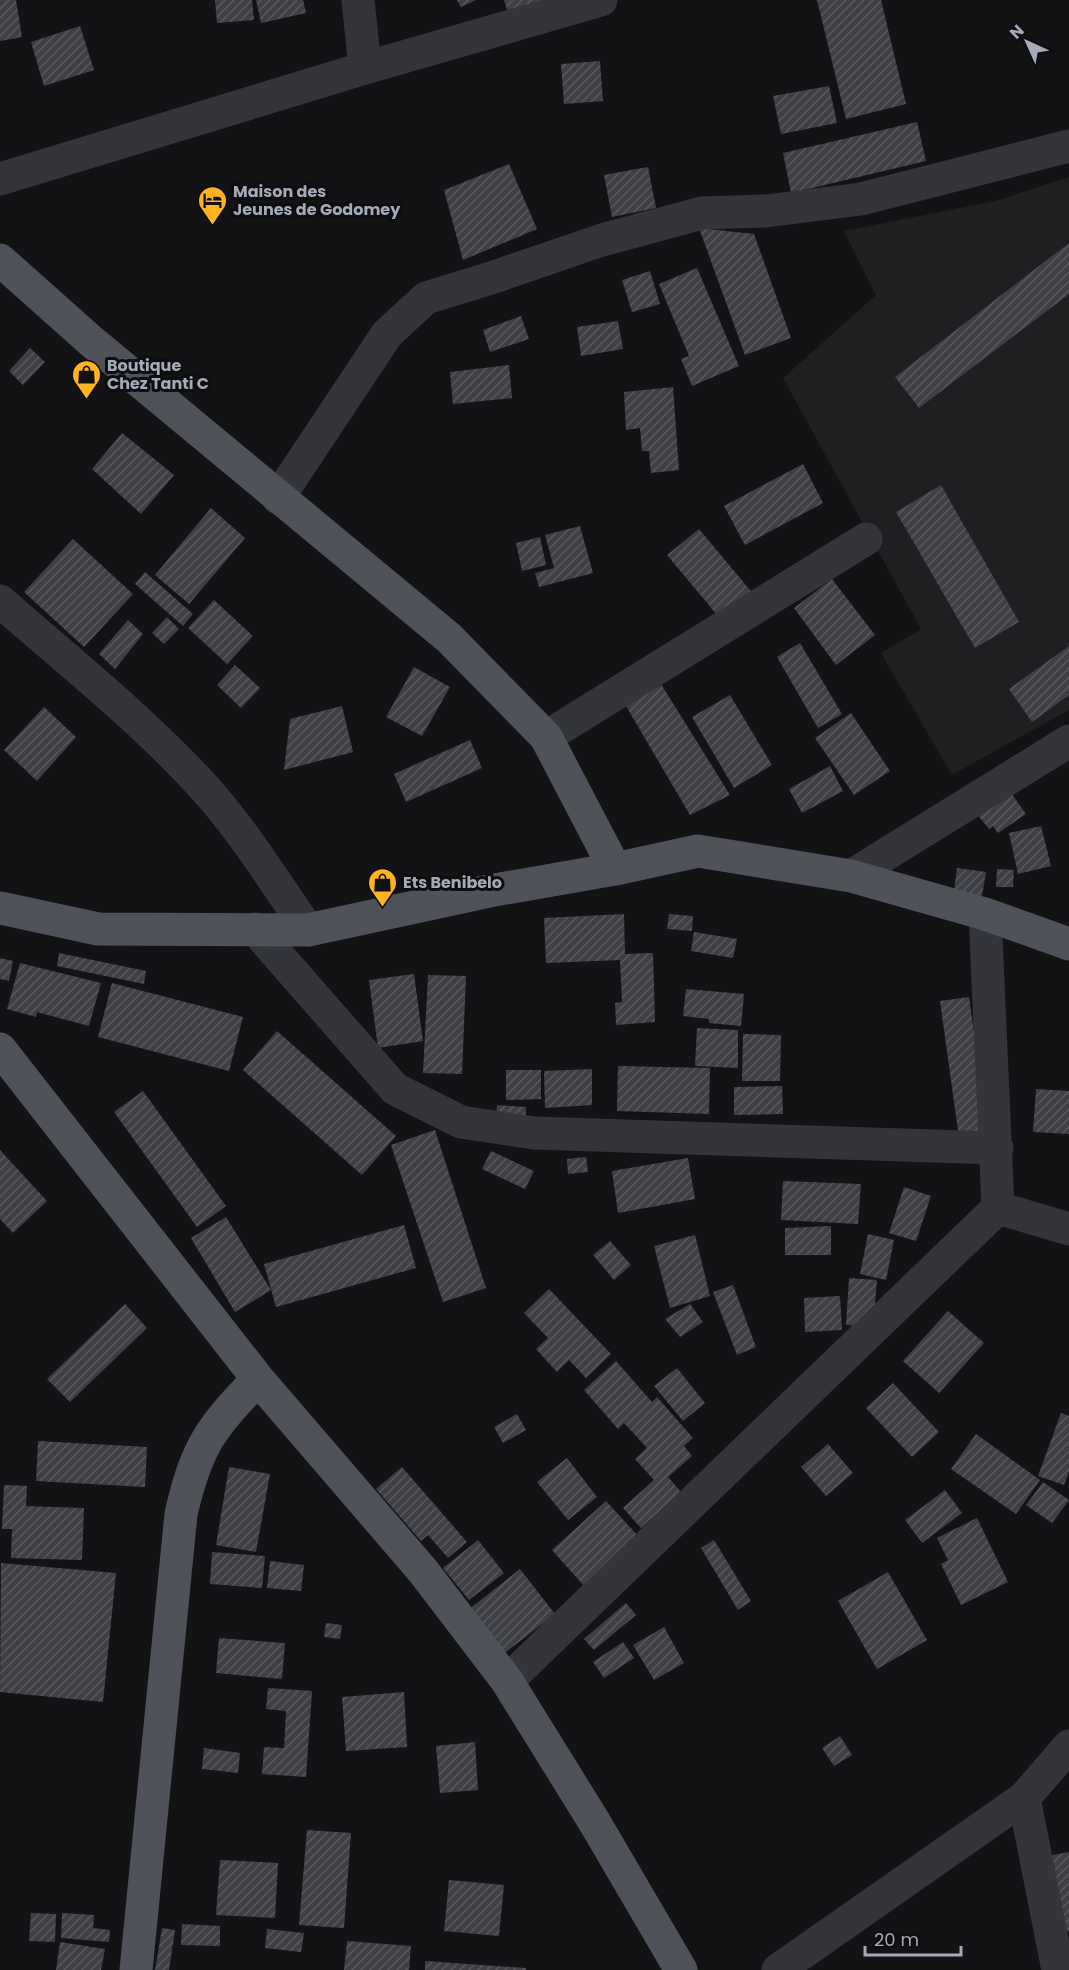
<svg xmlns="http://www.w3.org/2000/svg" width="1069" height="1970" viewBox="0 0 1069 1970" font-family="Poppins,sans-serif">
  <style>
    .built { fill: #1f1f22 }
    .building { fill: url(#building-hatch) }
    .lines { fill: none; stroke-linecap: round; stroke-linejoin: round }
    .minor { stroke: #34353b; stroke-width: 33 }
    .major { stroke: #50525a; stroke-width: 33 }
    .labels { text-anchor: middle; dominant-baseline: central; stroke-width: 6; stroke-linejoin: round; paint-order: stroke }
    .poi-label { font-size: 16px; font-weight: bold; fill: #a4aab7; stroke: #0e0e10; text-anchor: start }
  </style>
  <defs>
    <pattern id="building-hatch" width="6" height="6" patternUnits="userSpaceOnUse" patternTransform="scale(1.5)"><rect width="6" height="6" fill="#3f4045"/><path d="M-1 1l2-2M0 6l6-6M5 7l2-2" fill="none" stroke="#58595e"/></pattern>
  </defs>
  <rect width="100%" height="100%" fill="#131315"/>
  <!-- built -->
  <path class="built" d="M1069 177V710L952 775 881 653 921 629 783 378 876 295 844 231 995 201Z"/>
  <!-- building -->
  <path class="building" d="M0 0H16L22 37 0 41Z
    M215 0H252L254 20 217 23Z
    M256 0H303L306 13 261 23Z
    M457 0H476L461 7Z
    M504 0H561L509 16Z
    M817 0H881L906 104 846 119Z
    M80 26 94 70 44 86 31 42Z
    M600 61 603 101 564 104 561 64Z
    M829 86 837 123 781 134 773 96Z
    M917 122 926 161 791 193 783 153Z
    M509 164 537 229 463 260 444 190Z
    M648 167 656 208 612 217 604 175Z
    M699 228 754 234 791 338 745 355Z
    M1069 243V294L919 408 895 377Z
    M697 268 739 366 692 386 681 359 689 356 659 284Z
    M650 271 660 304 632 312 622 280Z
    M521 316 529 339 490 352 483 330Z
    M618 321 623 349 581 356 577 327Z
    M30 348 45 362 23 385 9 371Z
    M509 365 512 398 453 404 450 372Z
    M673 387 679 470 651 473 649 451H642L640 428 626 430 624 392Z
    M122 433 174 475 141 514 92 469Z
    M803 464 823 503 745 545 724 506Z
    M941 485 1019 622 975 648 896 512Z
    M211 508 245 538 189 604 155 575Z
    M580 526 593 573 539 587 535 573 554 568 545 535Z
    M699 529 755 596 723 622 667 555Z
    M540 537 546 565 522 571 516 543Z
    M73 539 133 594 84 647 24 592Z
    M145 572 193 614 183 626 135 584Z
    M832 579 875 635 836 665 794 608Z
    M214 600 253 636 227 664 188 628Z
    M167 617 179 629 164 644 152 633Z
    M128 620 143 634 115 669 99 654Z
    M800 643 842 714 818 728 777 657Z
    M1069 646V695L1032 722 1009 689Z
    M235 665 260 688 241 708 217 685Z
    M414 667 450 687 422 736 386 717Z
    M661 684 730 795 690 815 626 706Z
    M730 695 772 765 734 788 692 717Z
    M342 706 353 752 284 770 290 719Z
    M44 707 76 737 37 781 4 750Z
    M851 713 890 771 854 795 815 738Z
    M470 740 482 768 406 802 394 774Z
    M830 766 843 791 802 813 789 789Z
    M1009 790 1026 814 998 833 993 826 989 829 976 813Z
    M1041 826 1051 866 1018 874 1009 833Z
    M957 868 986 872 981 902 953 898Z
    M997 869 1014 870 1013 887H996Z
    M624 914 625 954 653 953 655 1022 616 1025 615 1003 622 1002 620 960 546 963 544 918Z
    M669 914 693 916 692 931 667 929Z
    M694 932 737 939 733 958 691 951Z
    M59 953 146 971 144 984 57 966Z
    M0 958 13 961 9 981 0 979Z
    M20 963 101 983 89 1026 37 1012 36 1017 7 1009Z
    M414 974 423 1041 378 1048 369 980Z
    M428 975 466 976 462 1074 423 1073Z
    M112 983 243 1017 229 1071 98 1037Z
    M686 989 744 994 741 1026 709 1023V1019L683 1016Z
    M969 997 989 1135 959 1138 940 1001Z
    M697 1028 738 1030V1068L695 1066Z
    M277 1031 396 1136 362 1175 243 1070Z
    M743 1034 781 1035 780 1081H742Z
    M618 1066 710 1068 709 1114 617 1111Z
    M592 1069V1105L545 1108 544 1071Z
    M506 1070H541V1099L506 1100Z
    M782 1086 783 1114 734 1115V1087Z
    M1036 1089 1069 1091V1134L1033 1132Z
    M143 1091 226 1206 197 1227 114 1112Z
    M497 1105 526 1107 525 1125 496 1118Z
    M435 1130 486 1288 443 1302 391 1145Z
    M0 1150 47 1201 13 1233 0 1219Z
    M491 1151 534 1171 525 1189 482 1169Z
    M586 1157 588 1172 568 1174 567 1159Z
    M688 1158 695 1199 618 1213 612 1171Z
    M783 1181 861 1184 858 1224 781 1220Z
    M904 1187 931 1196 916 1241 889 1233Z
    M226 1217 271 1290 235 1312 191 1238Z
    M404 1225 416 1268 276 1307 264 1264Z
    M831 1226V1255H785V1228Z
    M868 1234 894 1240 886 1280 860 1274Z
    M695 1235 710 1296 670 1308 654 1246Z
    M610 1241 631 1265 614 1280 593 1255Z
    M849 1278 877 1280 873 1327 846 1325Z
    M733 1285 756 1347 737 1355 713 1292Z
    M549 1289 611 1354 586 1378 569 1360 557 1372 536 1349 548 1338 524 1313Z
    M840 1296 842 1330 805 1332 804 1298Z
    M125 1304 147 1328 70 1402 47 1379Z
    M690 1304 703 1322 680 1337 665 1319Z
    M948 1311 984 1343 939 1393 903 1361Z
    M616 1361 652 1402 657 1397 693 1438 684 1446 692 1456 668 1477 681 1492 641 1528 623 1508 654 1480 635 1459 647 1448 624 1423 618 1429 584 1390Z
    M677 1368 705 1403 683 1421 654 1386Z
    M893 1383 939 1432 912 1457 866 1408Z
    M1061 1413 1069 1416V1472L1064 1485 1038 1476Z
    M517 1414 526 1430 503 1443 494 1427Z
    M976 1434 1040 1480 1016 1514 951 1469Z
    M38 1441 147 1447 145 1487 36 1481Z
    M828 1444 853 1473 826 1496 801 1467Z
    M567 1458 597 1497 568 1520 537 1482Z
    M229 1467 270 1474 256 1552 216 1545Z
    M402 1467 467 1542 448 1558 428 1535 421 1541 376 1489Z
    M1043 1482 1069 1500 1052 1523 1026 1505Z
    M4 1485 27 1486 26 1506 84 1508 82 1560 11 1558 12 1529H2Z
    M945 1490 962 1513 922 1543 905 1520Z
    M606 1501 639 1537 584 1586 552 1550Z
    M977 1518 1008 1582 961 1605 941 1564 948 1560 937 1538Z
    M478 1540 504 1573 469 1600 443 1568Z
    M714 1540 751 1601 738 1610 701 1548Z
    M212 1552 265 1556 262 1588 210 1584Z
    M270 1561 304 1565 301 1591 267 1588Z
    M1 1563 116 1573 103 1702 0 1692Z
    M520 1569 555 1614 497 1659 463 1614Z
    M888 1572 927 1640 877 1669 838 1601Z
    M626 1603 636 1615 594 1650 584 1639Z
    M326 1623 342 1625 340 1639 324 1637Z
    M664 1627 684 1663 654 1680 633 1645Z
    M219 1638 285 1643 282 1679 216 1673Z
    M623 1642 634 1658 604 1678 593 1662Z
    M268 1688 312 1691 306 1777 262 1774 264 1747 284 1748 286 1711 266 1709Z
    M404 1692 407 1747 346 1751 342 1697Z
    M840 1736 852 1755 834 1766 822 1748Z
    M475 1742 478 1790 440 1793 436 1746Z
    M204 1748 240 1753 238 1773 202 1769Z
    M307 1830 351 1833 344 1928 299 1925Z
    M1069 1852V1931L1056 1933 1042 1857Z
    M220 1860 278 1863 275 1918 216 1915Z
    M449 1880 504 1885 499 1936 444 1931Z
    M31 1913 56 1914 55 1942 29 1941Z
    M62 1913 94 1915 93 1928 110 1930 109 1942 61 1938Z
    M182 1924 220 1926V1946L181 1945Z
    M162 1928 175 1930 169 1970H155Z
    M267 1929 304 1933 301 1952 265 1948Z
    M347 1941 411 1946 409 1970H344Z
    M60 1942 105 1949 101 1970H56Z
    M425 1961 526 1968V1970H425Z"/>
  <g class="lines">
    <!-- minor -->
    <path class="minor" d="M358 0 365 68
      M0 179 365 68 601 0
      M278 498 387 334 426 298 491 278 602 240 702 213 766 211 861 199 1069 146
      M0 601C67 660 139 717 200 783 241 827 274 881 308 930
      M546 737 866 539
      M851 876 1069 741
      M255 929 395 1089 461 1122 534 1133 997 1148
      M998 1208 1069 1229
      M507 1681 998 1208 985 914
      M1024 1798 1058 1970
      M778 1970 1024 1798 1069 1746"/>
    <!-- major -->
    <path class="major" d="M0 260 91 341 449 638 546 737 615 869
      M0 908 98 929 308 930 489 891 615 869 698 851 851 876 985 914 1069 944
      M0 1049 258 1379 423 1571 507 1681 595 1823 681 1970
      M136 1970 181 1514C197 1445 210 1429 258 1379"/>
  </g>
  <!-- icons -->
  <defs>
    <symbol id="hotel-pin" viewBox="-11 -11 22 30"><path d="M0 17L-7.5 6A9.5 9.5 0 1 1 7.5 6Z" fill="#ffb222" stroke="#0e0e10"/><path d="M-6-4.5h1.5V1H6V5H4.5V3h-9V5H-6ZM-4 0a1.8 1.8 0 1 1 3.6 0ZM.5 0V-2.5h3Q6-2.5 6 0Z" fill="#111"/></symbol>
    <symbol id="shop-pin" viewBox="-11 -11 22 30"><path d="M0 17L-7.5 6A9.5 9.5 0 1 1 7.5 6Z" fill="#ffb222" stroke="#0e0e10"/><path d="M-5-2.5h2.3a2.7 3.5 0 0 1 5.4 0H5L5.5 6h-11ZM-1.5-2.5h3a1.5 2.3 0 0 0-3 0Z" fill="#111"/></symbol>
  </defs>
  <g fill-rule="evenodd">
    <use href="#hotel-pin" x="196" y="184" width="33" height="45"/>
    <use href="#shop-pin" x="70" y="358" width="33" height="45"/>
    <use href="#shop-pin" x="366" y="866" width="33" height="45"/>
  </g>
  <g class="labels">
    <!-- poi labels -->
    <g class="poi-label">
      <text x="233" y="191">Maison des<tspan x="233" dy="18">Jeunes de Godomey</tspan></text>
      <text x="107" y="365">Boutique<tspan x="107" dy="18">Chez Tanti C</tspan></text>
      <text x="403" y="882">Ets Benibelo</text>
    </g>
  </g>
  <!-- north arrow -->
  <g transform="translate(1027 42) rotate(315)" stroke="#0e0e10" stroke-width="4.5" paint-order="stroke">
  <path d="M0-4.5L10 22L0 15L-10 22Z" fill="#a4aab7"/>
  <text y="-9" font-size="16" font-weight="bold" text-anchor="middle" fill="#a4aab7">N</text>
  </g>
  <!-- scale -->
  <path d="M865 1946v9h96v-9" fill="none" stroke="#a4aab7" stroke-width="3"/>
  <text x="874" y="1946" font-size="18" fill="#a4aab7" stroke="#0e0e10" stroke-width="4.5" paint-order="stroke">20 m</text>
</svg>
